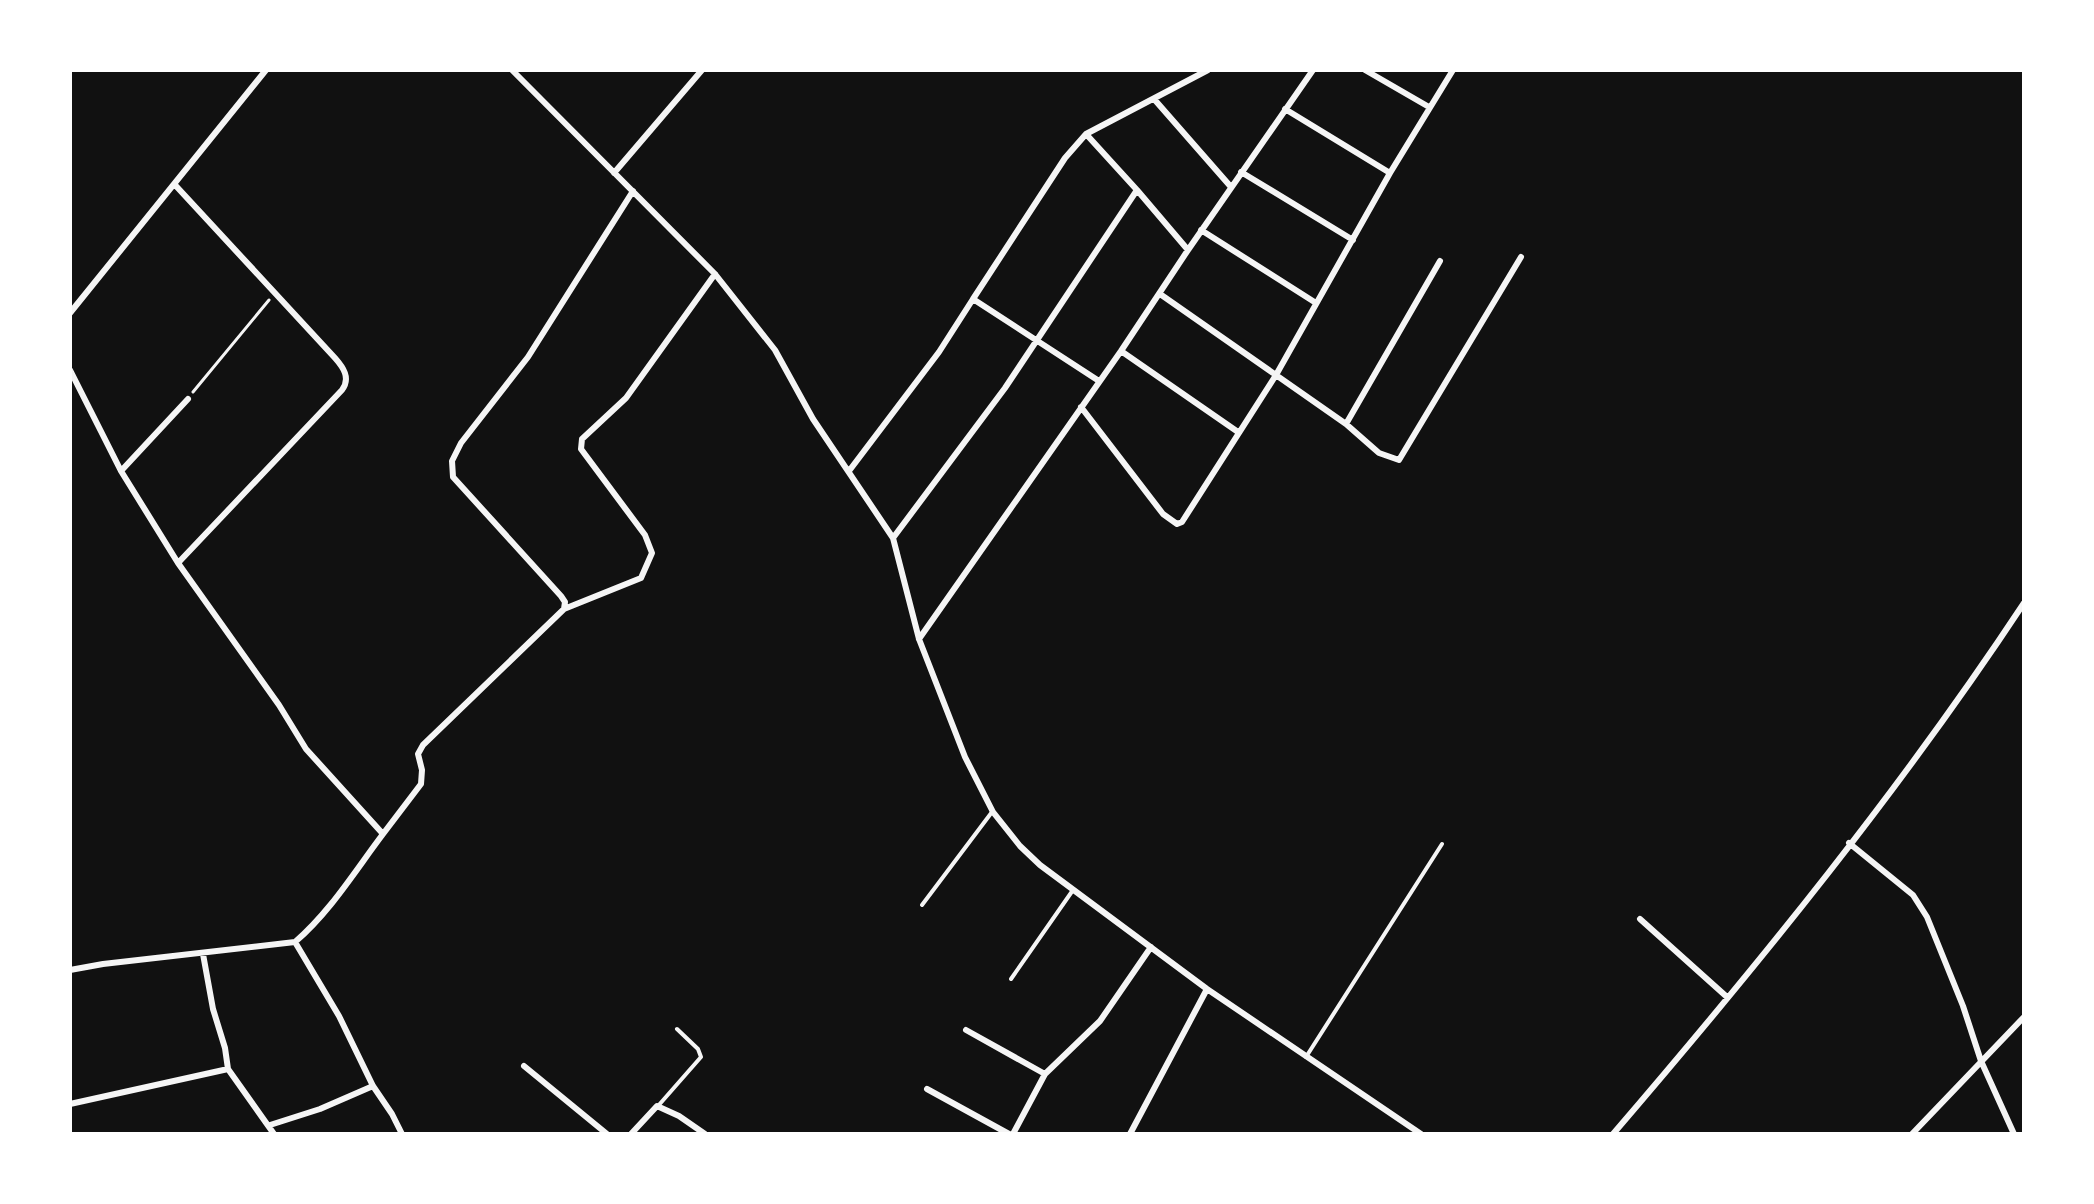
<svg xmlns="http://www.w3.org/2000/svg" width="2094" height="1204" viewBox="0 0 2094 1204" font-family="'Fira Sans Condensed',sans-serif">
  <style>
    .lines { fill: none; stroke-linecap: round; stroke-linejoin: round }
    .path { stroke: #f5f5f5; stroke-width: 3 }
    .service { stroke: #f5f5f5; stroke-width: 4 }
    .minor { stroke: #f5f5f5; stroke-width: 6 }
  </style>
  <rect width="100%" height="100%" fill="#111"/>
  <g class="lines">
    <!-- path -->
    <path class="path" d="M193 392 269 300"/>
    <!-- service -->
    <path class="service" d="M922 905 992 812
      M1011 979 1073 890
      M1306 1057 1442 844
      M658 1106 701 1057 698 1049 677 1029"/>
    <!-- minor -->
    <path class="minor" d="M512 70 715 274 775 350 813 419 893 538 919 639 965 757 993 812 1020 846 1040 865 1207 989 1421 1134
      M1365 70 1429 107
      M1154 99 1231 187
      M1285 109 1390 173
      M1086 134 1137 190
      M1241 172 1353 240
      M614 173 702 70
      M176 186 335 358C343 367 351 378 342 390L178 563
      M1201 230 1316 303
      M1160 294 1346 424 1440 261
      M973 299 1065 158 1086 134 1208 70
      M70 313 266 70
      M1121 351 1238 432
      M70 370 121 471 178 563 279 705 306 749 383 834C355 871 330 912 295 942L103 964 70 970
      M1081 407 1163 514 1177 524 1182 522 1276 375 1390 173 1453 70
      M1346 424 1379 453 1399 460 1521 257
      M121 471 188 399
      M849 471 939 352 973 299 1099 381
      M893 538 1005 388 1137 190 1188 250
      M564 609 565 602 561 596 453 477 452 461 461 443 528 357 633 191
      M919 639 1121 351 1188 250 1313 70
      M383 834 421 784 422 770 418 754 423 745 564 609 641 578 652 553 645 535 581 449 582 439 626 398 715 274
      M1849 843 1913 895 1927 917 1963 1006 1981 1061 2014 1134
      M1640 919 1727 997
      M295 942 339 1016 373 1086 392 1114 402 1134
      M966 1030 1045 1074
      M524 1066 607 1134
      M228 1069 274 1134
      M927 1089 1009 1134
      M70 1104 228 1069 225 1048 213 1009 203 954
      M270 1125 320 1109 373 1086
      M631 1134 657 1106 679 1116 705 1134
      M1013 1134 1045 1074 1100 1021 1151 947
      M1130 1134 1207 989
      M1613 1134C1759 964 1901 789 2024 603
      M1912 1134 2024 1017"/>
  </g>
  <!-- border -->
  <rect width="2094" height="1204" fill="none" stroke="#ffffff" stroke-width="144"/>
</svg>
